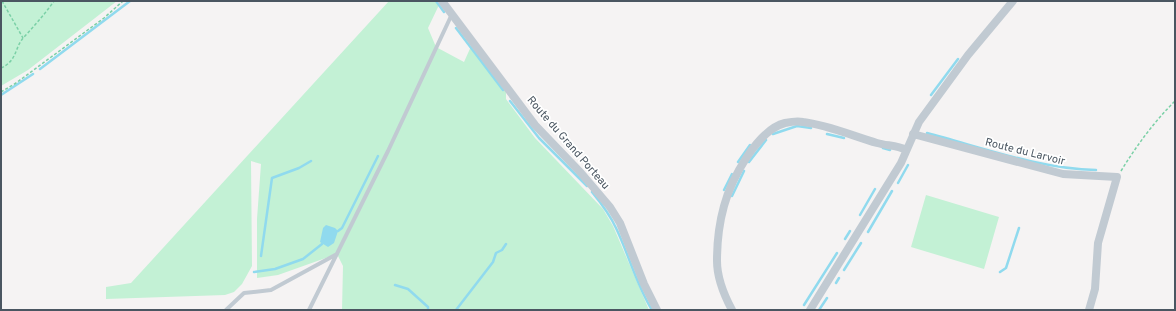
<svg xmlns="http://www.w3.org/2000/svg" width="1176" height="311" viewBox="0 0 1176 311" font-family="Overpass,sans-serif">
  <style>
    .green { fill: #c3f1d5 }
    .water { fill: #90daee }
    .lines { fill: none; stroke-linecap: round; stroke-linejoin: round }
    .stream { stroke: #90daee; stroke-width: 2.5 }
    .path { stroke: #7ad0a6; stroke-width: 1.5; stroke-dasharray: 3 2; stroke-linecap: butt }
    .lane { stroke: #c1cad2; stroke-width: 4 }
    .street { stroke: #c1cad2; stroke-width: 8 }
    .labels { text-anchor: middle; dominant-baseline: central; stroke-width: 3.5; stroke-linejoin: round; paint-order: stroke }
    .street-label { font-size: 11px; fill: #4a5661; stroke: #fff }
  </style>
  <rect width="100%" height="100%" fill="#f5f3f3"/>
  <!-- green -->
  <path class="green" d="M1 1H117L28 70 1 86Z
    M389 1H435L439 5 428 28 436 47 464 62 473 42 506 90V99L535 138 603 209 613 226 649 310H342L343 266 337 254 278 275 257 278V219L261 164 251 161 252 266 242 284 234 292 225 295 106 299V287L131 283Z
    M926 195 999 217 984 269 911 247Z"/>
  <!-- water -->
  <path class="water" d="M326 225 335 228 338 231 334 243 328 247 320 242 323 228Z"/>
  <g class="lines">
    <!-- stream -->
    <path class="stream" d="M436 1 444 12
      M456 28 503 90
      M40 69 130 1
      M1 95 33 74
      M931 95 958 59
      M510 101 539 138 587 186
      M927 133C981 147 1040 169 1096 170
      M773 134 797 126 811 128
      M827 134 844 138
      M883 148 890 150
      M738 162 750 145
      M749 162 766 140
      M898 183 908 165
      M724 190 732 174
      M592 192C601 203 610 215 616 228 629 255 636 284 652 310
      M732 196 744 171
      M860 215 875 189
      M338 231 342 228 378 156
      M868 232 892 191
      M845 239 850 231
      M261 256 272 178 299 168 311 161
      M844 270 861 243
      M254 272 275 269 303 259 322 244
      M1000 272 1006 268 1019 228
      M836 283 839 278
      M395 285 408 289 428 307V310
      M804 305 837 253
      M456 310 493 262 496 253 502 250 506 244
      M819 310 827 298"/>
    <!-- path -->
    <path class="path" d="M2 1 23 38
      M1 68C18 60 14 48 24 37 35 25 45 14 54 1
      M1 92 16 83 104 18 123 1
      M1121 171C1137 145 1154 122 1175 101"/>
    <!-- lane -->
    <path class="lane" d="M226 310 244 293 271 290 337 254
      M309 310 388 151 452 14"/>
    <!-- street -->
    <path class="street" d="M442 1 535 125 581 173 610 207 620 223 644 284 657 310
      M913 134 1063 174 1117 177 1098 243 1095 289 1089 310
      M732 310C724 295 717 279 717 261 717 243 719 224 724 206 731 180 757 130 785 123 790 122 798 121 803 122 828 125 853 136 877 143 887 146 897 145 906 150
      M810 310 901 163 919 122 968 55 1013 1"/>
  </g>
  <g class="labels">
    <!-- street labels -->
    <g class="street-label">
      <text transform="translate(568 143) rotate(49)">Route du Grand Porteau</text>
      <text transform="translate(1025 152) rotate(14)">Route du Larvoir</text>
    </g>
  </g>
  <!-- border -->
  <rect width="1176" height="311" fill="none" stroke="#4a5661" stroke-width="4"/>
</svg>
